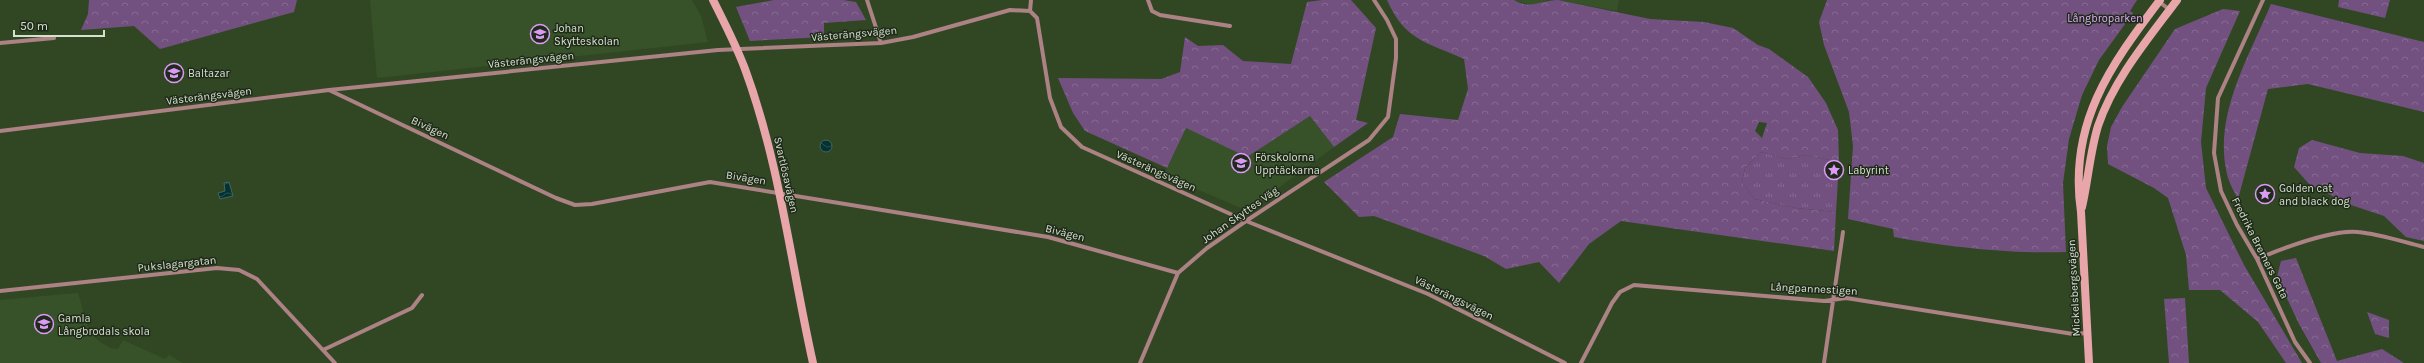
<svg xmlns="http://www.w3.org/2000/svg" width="2424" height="363" viewBox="0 0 2424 363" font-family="Karla,sans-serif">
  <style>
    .built { fill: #375228 }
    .grass { fill: url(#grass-tufts) }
    .forest { fill: url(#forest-crowns); fill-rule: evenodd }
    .water { fill: url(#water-waves); stroke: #426760 }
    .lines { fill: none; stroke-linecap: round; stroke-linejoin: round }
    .street { stroke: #ac8284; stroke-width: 4 }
    .secondary { stroke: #e8a6aa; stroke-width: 8 }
    .labels { text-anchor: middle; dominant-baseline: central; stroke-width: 3; stroke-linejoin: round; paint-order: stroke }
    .park-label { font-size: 11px; fill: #dfabf6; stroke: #202a1a }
    .poi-label { font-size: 11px; fill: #d4e2cd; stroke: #202a1a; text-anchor: start }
    .street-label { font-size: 11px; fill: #d4e2cd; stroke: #202a1a }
  </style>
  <defs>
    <pattern id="grass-tufts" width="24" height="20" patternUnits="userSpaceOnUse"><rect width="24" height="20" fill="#725180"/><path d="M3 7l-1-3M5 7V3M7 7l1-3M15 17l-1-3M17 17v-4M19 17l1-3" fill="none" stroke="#856a91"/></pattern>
    <pattern id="forest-crowns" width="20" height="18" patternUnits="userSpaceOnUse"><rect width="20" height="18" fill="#725180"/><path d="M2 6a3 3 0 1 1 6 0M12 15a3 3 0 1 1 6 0" fill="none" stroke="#856a91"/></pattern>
    <pattern id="water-waves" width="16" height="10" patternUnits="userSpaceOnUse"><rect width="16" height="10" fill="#043232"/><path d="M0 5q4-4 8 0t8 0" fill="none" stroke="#284f4e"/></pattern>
  </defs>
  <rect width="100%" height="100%" fill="#314724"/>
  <!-- built -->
  <path class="built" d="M370 0H692L701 16 708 42 377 78Z
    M1514 0H1548L1534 6Z
    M1558 0H1619L1617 11Z
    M1310 116 1334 147 1255 205 1241 208 1164 175 1186 128 1247 157Z
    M78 293 89 332 100 342 110 348 118 349 123 340 165 359 169 355 183 363H0V300Z"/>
  <!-- grass -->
  <path class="grass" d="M1761 152 1786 159 1807 155 1839 162 1836 212 1796 208 1754 199 1742 182 1745 168Z"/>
  <!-- forest -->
  <path class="forest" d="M89 0H297L294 12 160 49 134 26 81 30 88 14Z
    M774 0H843L856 2 866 20 824 23V37L750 41 736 7Z
    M1322 0H1351L1376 28 1356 120 1368 123 1334 147 1310 116 1247 157 1186 128 1167 168 1085 131 1073 113 1058 78 1161 79 1180 72 1185 37 1198 46 1223 45 1243 61 1291 64 1307 2Z
    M1387 0H1514C1531 10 1541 0 1558 0L1650 19 1704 22 1733 28 1758 45 1769 49 1808 77 1826 103 1838 130 1839 162 1807 155 1786 159 1761 152 1745 168 1742 182 1754 199 1796 208 1836 212 1834 251 1621 221 1589 244 1559 283 1539 262 1506 269 1484 256 1374 216 1359 217 1324 182 1393 137 1400 114 1458 120 1468 89 1464 59C1427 42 1405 41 1387 0ZM1759 122 1767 123 1762 138 1755 131Z
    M1827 0H2137L2130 11 2133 13 2099 60 2082 95 2069 139 2063 183 2066 252C2009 254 1950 247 1894 237L1893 229 1848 219 1853 146 1849 112 1824 45 1819 22Z
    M2339 0H2390L2385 18 2338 7Z
    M2271 4 2424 42V112L2308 84 2268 89 2238 199C2234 191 2229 183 2227 174 2213 115 2249 57 2271 4Z
    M2223 9 2240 11 2206 88 2201 142 2206 188 2244 265 2302 363H2286L2258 322 2220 290H2189L2186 255 2168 198 2154 188 2108 164 2107 146 2111 127 2122 107 2175 29Z
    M2312 140 2360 153 2403 156 2424 163V241L2406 237 2384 216 2348 204 2309 184 2294 167 2299 148Z
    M2296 258 2337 361 2382 349 2404 363H2321L2299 324 2277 277 2281 261Z
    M2185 298 2189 363H2169L2164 299Z
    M2367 312 2389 320V338L2375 334Z"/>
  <!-- water -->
  <path class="water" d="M820 146a6 6 0 1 1 12 0a6 6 0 1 1-12 0Z
    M229 182 233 196 220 199 218 193 225 191 224 183Z"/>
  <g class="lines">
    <!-- street -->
    <path class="street" d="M867 0 881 43
      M1148 0 1152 11 1160 15 1230 26
      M2263 0 2218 98 2214 153 2221 191 2237 225 2257 259 2295 342 2310 363
      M2158 1 2170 10
      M1030 11 1031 0
      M0 43 54 38
      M329 90 556 198 575 205 592 204 710 182 1048 237 1178 273
      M0 131 329 90 718 50 881 43 913 37 1010 10 1030 11 1037 18 1050 98 1061 127 1082 147 1246 221 1428 294 1565 363
      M2257 259C2281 249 2333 229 2358 232 2380 234 2403 242 2424 247
      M0 291 217 268 239 270 257 279 335 363
      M323 350 412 308 422 295
      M1140 363 1178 273 1207 248 1246 221 1369 140 1388 117 1396 58V39L1387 20 1374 0
      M1581 363 1612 303 1620 292 1634 285 1824 301 1846 298 2073 334 2087 333
      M1824 363 1843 232"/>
    <!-- secondary -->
    <path class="secondary" d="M713 0C724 22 736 45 745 69 780 164 791 265 813 363
      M2082 207C2088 181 2090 152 2098 126 2114 79 2148 39 2177 0
      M2089 363 2081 212C2068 124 2110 66 2160 0"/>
  </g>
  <!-- icons -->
  <defs>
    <symbol id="school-ring" viewBox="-11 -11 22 22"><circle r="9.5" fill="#202a1a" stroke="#da9af6" stroke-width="1.5"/><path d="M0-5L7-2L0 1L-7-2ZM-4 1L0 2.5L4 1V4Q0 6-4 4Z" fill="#da9af6"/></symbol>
    <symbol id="sight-ring" viewBox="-11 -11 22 22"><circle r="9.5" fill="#202a1a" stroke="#da9af6" stroke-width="1.5"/><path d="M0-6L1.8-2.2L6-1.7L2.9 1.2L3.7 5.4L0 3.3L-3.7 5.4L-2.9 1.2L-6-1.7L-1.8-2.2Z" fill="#da9af6"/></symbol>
  </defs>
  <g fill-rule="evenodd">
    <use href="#school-ring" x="529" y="23" width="22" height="22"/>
    <use href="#school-ring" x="163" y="62" width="22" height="22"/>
    <use href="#school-ring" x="1230" y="152" width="22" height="22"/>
    <use href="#sight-ring" x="1823" y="159" width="22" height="22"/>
    <use href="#sight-ring" x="2254" y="183" width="22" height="22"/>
    <use href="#school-ring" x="33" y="313" width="22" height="22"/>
  </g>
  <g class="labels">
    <!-- park labels -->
    <g class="park-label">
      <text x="2105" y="18">Långbroparken</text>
    </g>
    <!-- poi labels -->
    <g class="poi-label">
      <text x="554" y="28">Johan<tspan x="554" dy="13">Skytteskolan</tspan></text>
      <text x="188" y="73">Baltazar</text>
      <text x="1255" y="157">Förskolorna<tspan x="1255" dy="13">Upptäckarna</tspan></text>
      <text x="1848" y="170">Labyrint</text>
      <text x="2279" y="188">Golden cat<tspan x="2279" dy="13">and black dog</tspan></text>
      <text x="58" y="318">Gamla<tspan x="58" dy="13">Långbrodals skola</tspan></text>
    </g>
    <!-- street labels -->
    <g class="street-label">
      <text transform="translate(854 34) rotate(-5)">Västerängsvägen</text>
      <text transform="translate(531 60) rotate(-6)">Västerängsvägen</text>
      <text transform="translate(209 96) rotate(-7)">Västerängsvägen</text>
      <text transform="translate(430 128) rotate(25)">Bivägen</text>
      <text transform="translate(1156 171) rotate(24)">Västerängsvägen</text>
      <text transform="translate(786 175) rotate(77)">Svartlösavägen</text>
      <text transform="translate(746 178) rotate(9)">Bivägen</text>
      <text transform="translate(1240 215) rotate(-35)">Johan Skyttes Väg</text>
      <text transform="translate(1065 233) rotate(14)">Bivägen</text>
      <text transform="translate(2260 248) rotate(63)">Fredrika Bremers Gata</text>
      <text transform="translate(177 264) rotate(-6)">Pukslagargatan</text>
      <text transform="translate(2074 288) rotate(-93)">Mickelsbergsvägen</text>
      <text transform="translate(1814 289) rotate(3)">Långpannestigen</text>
      <text transform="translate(1454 298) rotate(26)">Västerängsvägen</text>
    </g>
  </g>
  <!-- scale -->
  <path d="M14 30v6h90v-6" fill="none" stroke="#d4e2cd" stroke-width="2"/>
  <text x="20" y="30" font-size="12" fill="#d4e2cd" stroke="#202a1a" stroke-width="3" paint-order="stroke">50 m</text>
</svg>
